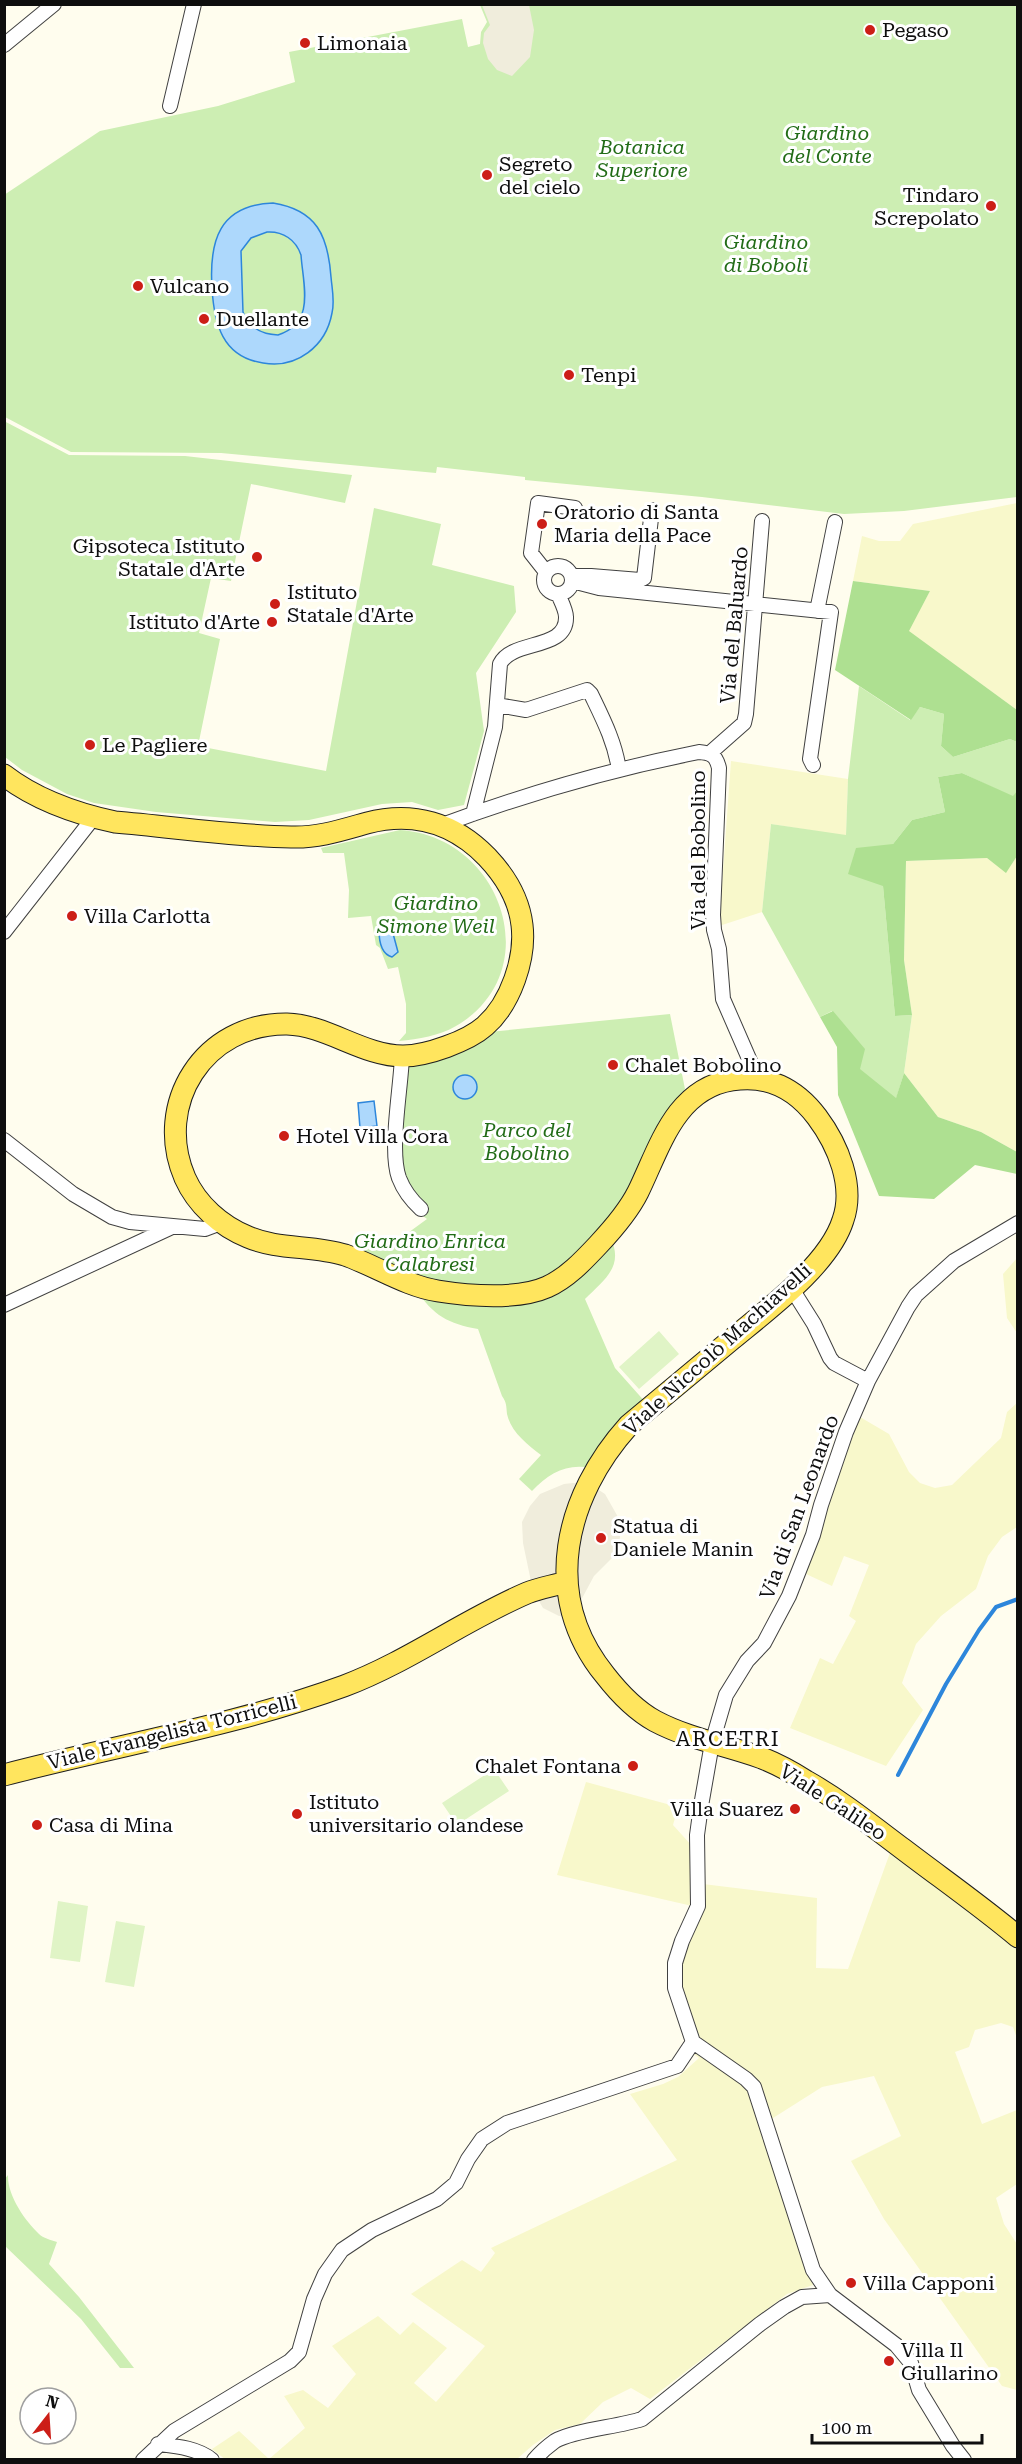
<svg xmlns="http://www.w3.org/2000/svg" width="1022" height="2464" viewBox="0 0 1022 2464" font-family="'Roboto Serif',serif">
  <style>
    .farmland { fill: #f8f8cb }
    .green { fill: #cdeeb3 }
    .forest { fill: #aee091 }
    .pitch { fill: #e0f4c6 }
    .plaza { fill: #f0eddc }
    .water { fill: #add8fc; stroke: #2d86db; stroke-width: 1.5; fill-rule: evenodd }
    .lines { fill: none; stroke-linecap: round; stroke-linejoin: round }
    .stream { stroke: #2d86db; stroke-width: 4 }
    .street-casing { stroke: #414141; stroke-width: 16 }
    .primary-casing { stroke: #1f1f1f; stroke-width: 23 }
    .street { stroke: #fff; stroke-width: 14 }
    .primary { stroke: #ffe55e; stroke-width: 21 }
    .poi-dot { fill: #cc1e17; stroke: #fff; stroke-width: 2 }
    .labels { text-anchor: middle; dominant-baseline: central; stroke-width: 6; stroke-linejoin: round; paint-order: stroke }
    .poi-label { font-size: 20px; fill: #0e0e0e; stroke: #fff; text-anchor: start }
    .park-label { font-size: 20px; font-style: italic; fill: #226c17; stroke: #fff }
    .street-label { font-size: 20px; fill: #0e0e0e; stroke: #fff }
    .neighbourhood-label { font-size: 21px; letter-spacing: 1.5px; fill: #0e0e0e; stroke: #fff }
  </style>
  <rect width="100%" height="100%" fill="#fffdee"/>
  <!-- farmland -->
  <path class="farmland" d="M1017 503V710L908 631 930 591 853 581 862 536 879 541H900L913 524Z
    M731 761 848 779 846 836 771 824 762 912 719 926Z
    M1017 856V1152L981 1132 938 1117 904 1073 912 1015 904 960 906 861 987 858 1006 872Z
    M1017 1258V1333L1007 1318 1003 1274Z
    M1017 1403V1527L1002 1537 988 1556 976 1589 941 1616 916 1644 902 1683 923 1710 886 1766 790 1728 820 1658 833 1664 856 1621 849 1616 869 1565 844 1556 832 1586 806 1574 835 1483 860 1417 889 1434 909 1472 920 1483 935 1488 952 1485 1001 1438 1007 1412Z
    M586 1782 678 1807 673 1825 702 1857 703 1884 817 1898 816 1968 848 1969 891 1850 1017 1950V2038L1013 2027 1001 2023 975 2030 969 2047 955 2052 982 2124 1017 2110V2184L996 2198 1004 2224 1017 2244V2390L1002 2386 884 2219 851 2161 901 2136 874 2076 822 2087 759 2127 813 2285 787 2294 650 2399 631 2388 603 2402 580 2424 555 2430 533 2445 517 2459 226 2460 212 2449 239 2431 269 2459 305 2428 284 2396 303 2390 328 2408 356 2374 332 2346 378 2316 400 2335 413 2322 447 2348 414 2383 436 2402 485 2346 411 2294 462 2260 481 2272 495 2253 491 2248 677 2160 630 2094 663 2084 678 2077 699 2058 691 2052 679 1967 701 1908 557 1875Z"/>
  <!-- green -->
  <path class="green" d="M480 5H1017V497L904 511 844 514 702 497 525 480V477L437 467 436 473 221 453 71 452 5 417 4 195 100 131 218 106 295 82 289 52 462 19 468 47 480 44 481 32 487 22Z
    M4 421 69 455 185 456 352 475 345 503 251 484 231 581 211 578 199 633 220 639 198 746 326 771 374 508 441 524 432 565 514 586 516 612 476 673 484 731 464 805 438 810 412 802 382 804 309 820 275 822 156 812 94 803 67 794 22 770 5 757Z
    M859 686 910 720 920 707 944 714 941 746 953 757 1010 739 1017 742V791L1013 797 962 773 938 777 945 812 912 820 893 844 883 886 895 1016 912 1015 904 1073 896 1099 859 1069 832 1011 820 1017 762 912 771 824 846 835 848 779Z
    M400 830C503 837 548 972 456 1026 439 1036 419 1039 399 1041L406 1033V1004L398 967 388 969 380 948 376 945 371 916 348 918 349 890 344 853H323L321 848Z
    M670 1014 685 1089 664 1121 623 1208 565 1272 523 1288 436 1286 358 1254 367 1246H390L427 1219 416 1211 397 1182 398 1061 489 1032Z
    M610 1237C625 1266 604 1280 585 1299L615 1368 647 1404 591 1468C567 1463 549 1473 532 1491L519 1479 541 1455C527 1444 511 1432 507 1414 506 1406 507 1403 502 1396L478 1329C449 1324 432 1315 417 1290L513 1300Z
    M8 2175C7 2195 25 2221 39 2234 43 2238 51 2240 57 2242L49 2264 79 2297 134 2368H120L81 2319 5 2246 4 2180Z"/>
  <!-- forest -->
  <path class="forest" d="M853 581 930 591 909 631 1017 710V742L1010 739 953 757 941 746 944 714 920 707 911 720 835 670Z
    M962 773 1013 796 1017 791V856L1006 873 987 858 906 861 904 960 912 1015 895 1016 883 886 848 874 856 848 893 844 912 820 945 812 938 777Z
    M833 1011 865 1049 860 1069 896 1098 904 1073 938 1117 981 1132 1017 1152V1174L975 1165 934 1199 879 1196 838 1095 837 1047 820 1017Z"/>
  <!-- pitch -->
  <path class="pitch" d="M659 1331 679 1354 639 1389 619 1367Z
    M494 1769 509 1791 457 1825 442 1803Z
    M58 1901 88 1906 80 1962 50 1958Z
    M116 1921 145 1926 134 1987 105 1982Z"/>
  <!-- plaza -->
  <path class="plaza" d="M482 5H529L534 30 530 57 512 76 497 70 488 59 483 43 484 33 490 25Z
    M573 1483H588L605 1494 618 1517 620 1537 616 1554 594 1576 580 1602 566 1615 559 1616 543 1608 533 1591 523 1543 522 1522 530 1506 540 1494 564 1484Z"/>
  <!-- water -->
  <path class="water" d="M273 203C317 210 328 236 331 277 332 289 335 301 332 313 326 346 297 369 263 363 222 357 214 323 212 288 209 241 219 205 273 203ZM267 232C283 231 296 240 301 255 303 285 316 323 278 335 261 334 249 328 243 312L241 251 251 238Z
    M384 923 391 926 398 952 392 957C381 954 379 940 379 930Z
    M453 1087a12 12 0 1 1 24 0a12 12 0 1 1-24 0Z
    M374 1101 377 1126 360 1128 358 1103Z"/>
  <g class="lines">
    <!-- stream -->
    <path class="stream" d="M898 1775 946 1684 979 1630 996 1607 1018 1599"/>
    <defs>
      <path id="street" d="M4 45 54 4
        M170 106 194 4
        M544 580a14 14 0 1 1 28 0a14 14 0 1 1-28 0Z
        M546 572 531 553 538 503 575 508
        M572 576H591L640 580 644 578 652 510
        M572 581 599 588 831 612 810 759 813 765
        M817 611 835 522
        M497 705 526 710 587 690 591 694C603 719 615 742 619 770
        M710 753 744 723 746 714 762 521
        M473 814 495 727 500 664C512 639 567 651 566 617 566 610 561 601 558 594
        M442 825C526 794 612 769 699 752 711 753 716 755 719 768L713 915 714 930 719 949 723 999 757 1077
        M4 932 94 817
        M402 1056C401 1088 389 1150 399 1178 404 1191 411 1200 421 1209
        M4 1140 73 1194 112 1217 130 1222 205 1229 221 1223
        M792 1289 814 1324 830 1358 834 1363 868 1381
        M4 1305 170 1228
        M693 2042 746 2079 754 2087 813 2270 830 2295 896 2345 911 2363 919 2390 953 2446 964 2460
        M158 2444C175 2446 198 2448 212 2460
        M143 2460 174 2431 290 2361 299 2352 314 2299 325 2274 342 2250 372 2230 437 2199 456 2183 468 2159 482 2139 507 2123 677 2066 693 2042 675 1988V1963L682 1941 698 1906 697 1835 701 1806 712 1743 726 1695 747 1661 764 1643 789 1596 813 1535 821 1505 846 1432 868 1381 908 1307 916 1295 954 1261 1018 1223
        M534 2460C540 2453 548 2446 555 2441 574 2430 618 2427 642 2419L760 2324 784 2307 802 2297 830 2295"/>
      <path id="primary" d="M4 775C35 799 78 814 115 822 174 827 233 836 291 837 318 838 342 830 367 823 413 811 454 823 487 857 505 876 519 899 522 925 526 958 511 1003 485 1026 468 1041 427 1056 403 1056 363 1056 327 1025 287 1024 204 1023 153 1104 185 1178 197 1205 221 1226 248 1237 278 1250 313 1245 345 1255 376 1266 406 1286 438 1291 469 1296 518 1300 547 1287 567 1278 583 1261 598 1245 613 1229 628 1212 638 1192 660 1147 675 1089 732 1080 767 1074 796 1089 817 1117 838 1145 855 1186 843 1220 829 1265 767 1310 731 1340 697 1368 663 1397 629 1425 565 1496 540 1595 605 1675 619 1693 635 1710 655 1721 689 1739 726 1745 762 1758 777 1764 792 1772 806 1781 840 1800 871 1825 903 1849 941 1878 981 1906 1018 1937
        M4 1775C118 1745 234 1726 344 1686 408 1662 464 1620 527 1593 539 1588 553 1586 566 1582"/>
    </defs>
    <!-- street casing -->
    <use href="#street" class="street-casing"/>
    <!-- primary casing -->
    <use href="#primary" class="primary-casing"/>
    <!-- street -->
    <use href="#street" class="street"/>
    <!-- primary -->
    <use href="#primary" class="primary"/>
  </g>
  <!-- markers -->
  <g class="poi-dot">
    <circle cx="870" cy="30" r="6"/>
    <circle cx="305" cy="43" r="6"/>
    <circle cx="487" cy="175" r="6"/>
    <circle cx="991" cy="206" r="6"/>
    <circle cx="138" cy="286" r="6"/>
    <circle cx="204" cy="319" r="6"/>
    <circle cx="569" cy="375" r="6"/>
    <circle cx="542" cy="524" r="6"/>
    <circle cx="257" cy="557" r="6"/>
    <circle cx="275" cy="604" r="6"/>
    <circle cx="272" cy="622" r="6"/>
    <circle cx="90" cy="745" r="6"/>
    <circle cx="72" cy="916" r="6"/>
    <circle cx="613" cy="1065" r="6"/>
    <circle cx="284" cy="1136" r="6"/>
    <circle cx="601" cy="1538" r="6"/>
    <circle cx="633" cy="1766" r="6"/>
    <circle cx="795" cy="1809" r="6"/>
    <circle cx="297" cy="1814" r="6"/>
    <circle cx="37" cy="1825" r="6"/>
    <circle cx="851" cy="2283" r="6"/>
    <circle cx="889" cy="2361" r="6"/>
  </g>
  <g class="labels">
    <!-- poi labels -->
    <g class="poi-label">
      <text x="882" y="30">Pegaso</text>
      <text x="317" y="43">Limonaia</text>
      <text x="499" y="164">Segreto<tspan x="499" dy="23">del cielo</tspan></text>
      <text x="979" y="195" text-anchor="end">Tindaro<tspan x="979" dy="23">Screpolato</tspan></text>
      <text x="150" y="286">Vulcano</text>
      <text x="216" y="319">Duellante</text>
      <text x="581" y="375">Tenpi</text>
      <text x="554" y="512">Oratorio di Santa<tspan x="554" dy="23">Maria della Pace</tspan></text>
      <text x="245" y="546" text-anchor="end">Gipsoteca Istituto<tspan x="245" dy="23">Statale d'Arte</tspan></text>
      <text x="287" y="592">Istituto<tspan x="287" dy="23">Statale d'Arte</tspan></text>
      <text x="260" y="622" text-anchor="end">Istituto d'Arte</text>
      <text x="102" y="745">Le Pagliere</text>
      <text x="84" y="916">Villa Carlotta</text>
      <text x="625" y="1065">Chalet Bobolino</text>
      <text x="296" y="1136">Hotel Villa Cora</text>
      <text x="613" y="1526">Statua di<tspan x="613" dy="23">Daniele Manin</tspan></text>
      <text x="621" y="1766" text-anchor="end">Chalet Fontana</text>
      <text x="309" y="1802">Istituto<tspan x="309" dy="23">universitario olandese</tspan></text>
      <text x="783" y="1809" text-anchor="end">Villa Suarez</text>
      <text x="49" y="1825">Casa di Mina</text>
      <text x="863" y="2283">Villa Capponi</text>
      <text x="901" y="2350">Villa Il<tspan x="901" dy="23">Giullarino</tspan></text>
    </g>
    <!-- park labels -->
    <g class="park-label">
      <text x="827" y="133">Giardino<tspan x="827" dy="23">del Conte</tspan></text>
      <text x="642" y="147">Botanica<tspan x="642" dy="23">Superiore</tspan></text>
      <text x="766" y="242">Giardino<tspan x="766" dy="23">di Boboli</tspan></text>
      <text x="436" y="903">Giardino<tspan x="436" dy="23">Simone Weil</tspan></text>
      <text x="527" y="1130">Parco del<tspan x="527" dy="23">Bobolino</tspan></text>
      <text x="430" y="1241">Giardino Enrica<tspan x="430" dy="23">Calabresi</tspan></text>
    </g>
    <!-- street labels -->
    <g class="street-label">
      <text transform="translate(734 625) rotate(-85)">Via del Baluardo</text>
      <text transform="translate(698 850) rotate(-90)">Via del Bobolino</text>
      <text transform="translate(717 1349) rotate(-42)">Viale Niccolò Machiavelli</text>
      <text transform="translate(799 1507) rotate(-70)">Via di San Leonardo</text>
      <text transform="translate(172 1732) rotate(-14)">Viale Evangelista Torricelli</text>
      <text transform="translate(833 1802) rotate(33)">Viale Galileo</text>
    </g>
    <!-- neighbourhood labels -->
    <g class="neighbourhood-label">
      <text x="728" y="1739">ARCETRI</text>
    </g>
  </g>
  <!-- border -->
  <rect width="1022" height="2464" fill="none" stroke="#0e0e0e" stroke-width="12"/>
  <!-- north arrow -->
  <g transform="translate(48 2416) rotate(17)"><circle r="28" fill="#ffffff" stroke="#9f9f9f" stroke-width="1.5"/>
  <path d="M0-4.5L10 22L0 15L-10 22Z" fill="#cc1e17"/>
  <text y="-9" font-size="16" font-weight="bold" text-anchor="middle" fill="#0e0e0e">N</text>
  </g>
  <!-- scale -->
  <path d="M812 2434v9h170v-9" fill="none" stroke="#0e0e0e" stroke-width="3"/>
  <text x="821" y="2434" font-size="18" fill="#0e0e0e" stroke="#ffffff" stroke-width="4.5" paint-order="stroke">100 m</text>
</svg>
